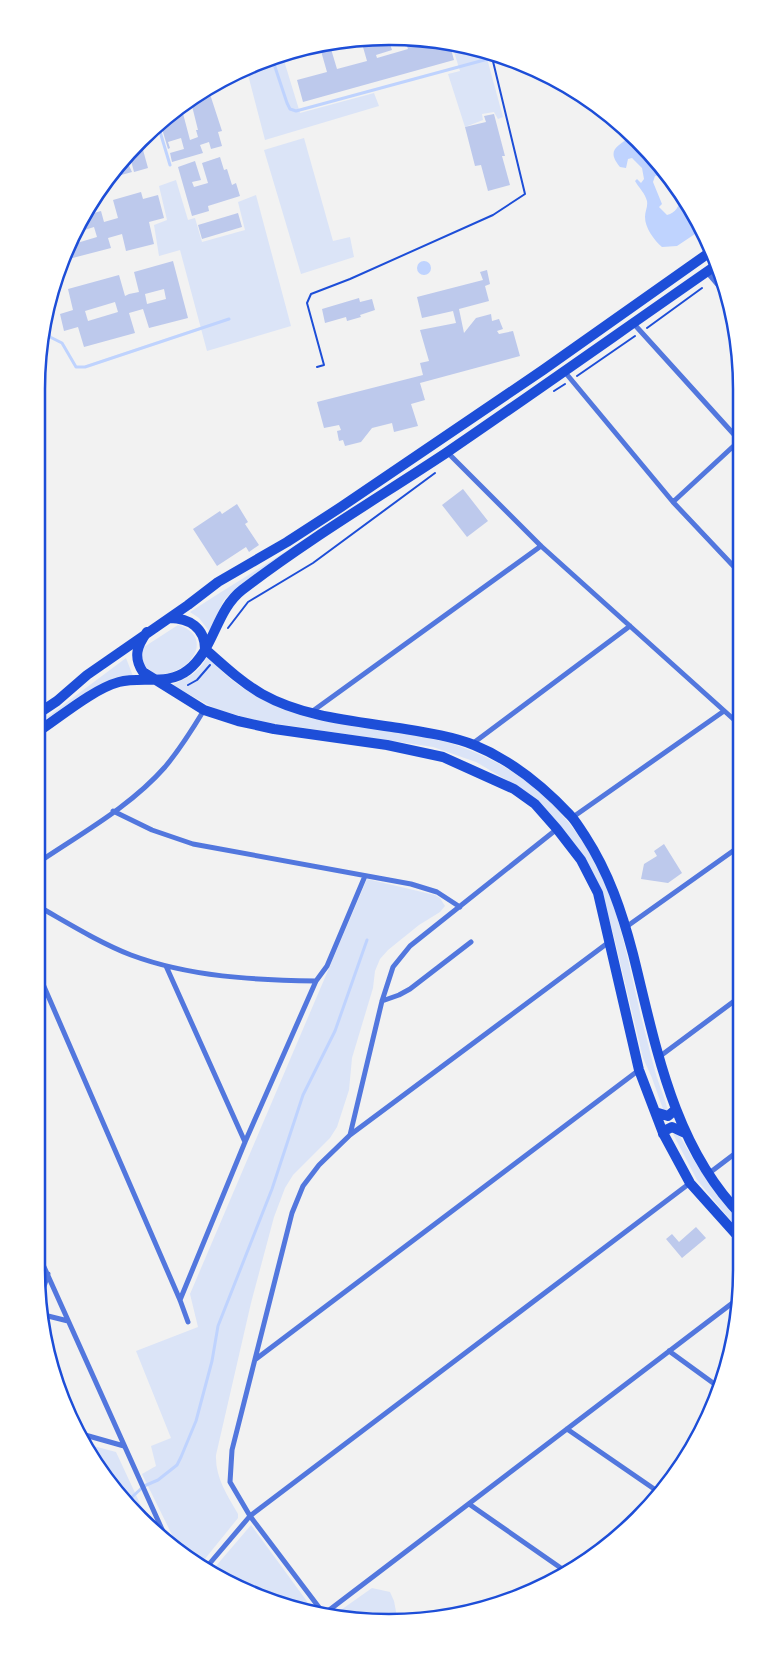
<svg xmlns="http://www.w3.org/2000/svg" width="778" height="1659" viewBox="0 0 778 1659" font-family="'Playfair Display',serif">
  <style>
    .green { fill: #dbe4f7 }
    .water { fill: #bfd3fe; fill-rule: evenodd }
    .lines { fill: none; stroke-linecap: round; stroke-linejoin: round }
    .stream { stroke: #bfd3fe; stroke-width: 3 }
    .building { fill: #bdc9ec; fill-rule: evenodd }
    .path { stroke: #1d4ed8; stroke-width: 2 }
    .minor { stroke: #5277de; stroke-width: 5 }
    .primary { stroke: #1d4ed8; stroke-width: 10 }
    .rim { fill: none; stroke: #1d4ed8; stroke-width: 2.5 }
  </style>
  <rect width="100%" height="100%" fill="#f2f2f2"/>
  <!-- green -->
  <path class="green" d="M451 42 485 51 503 117 498 119 494 112 482 114 483 120 465 127 448 74 460 71Z
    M282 54 300 113 374 93 379 106 265 140 246 67 254 63Z
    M304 138 333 241 350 237 354 257 301 274 264 150Z
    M176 180 188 220 195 218 202 242 245 230 238 202 256 195 291 326 207 351 180 250 159 256 154 225 167 220 159 186Z
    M296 545 230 594 224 600 209 631 199 618 190 612 218 594Z
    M178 625C202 632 202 652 184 666 176 672 166 674 157 675L143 665 141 652 144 647Z
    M208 654C224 679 252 695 278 707L447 742C508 761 552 794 586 847 594 859 601 871 606 884 622 926 630 969 640 1012 645 1032 650 1052 655 1071 659 1085 665 1098 668 1111L664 1112 652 1078 643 1058 614 937 603 898 595 877 517 786 476 762 433 747 258 721 216 709 171 685C188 678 201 672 208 654Z
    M126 658 133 676C96 681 78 698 48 718L47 717Z
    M367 879 435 895 440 898 445 906 440 912 419 925 388 950 380 959 375 971 373 988 352 1058 349 1090 337 1127 330 1138 293 1175 285 1188 274 1217 251 1303 216 1455C215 1477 227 1495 238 1514V1518L200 1565 178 1547 142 1474 156 1466 151 1446 171 1438 136 1351 198 1327 190 1294Z
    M673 1134H678L680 1136C697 1168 717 1196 742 1222V1234L697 1180Z
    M82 1443 116 1452 149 1523 124 1502Z
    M251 1525 317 1615 210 1573Z
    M372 1588 390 1592 394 1601 398 1622 389 1623 331 1617Z"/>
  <!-- water -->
  <path class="water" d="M631 136 653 158 655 164C675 173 690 210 701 230L677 246 662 247C654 240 645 228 645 217 645 211 648 207 647 201 645 193 639 188 635 181L637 179 641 183 644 179 642 168 632 158 628 159 626 168 620 167C606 150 617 147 631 136ZM664 174C678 179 689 209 667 215L659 207 662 204 653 182 655 176Z
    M417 268a7 7 0 1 1 14 0a7 7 0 1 1-14 0Z"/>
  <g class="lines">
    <!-- stream -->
    <path class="stream" d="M272 58 287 103 290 109 296 111 499 56
      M158 125 170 165
      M697 229 698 232 703 234
      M44 316 50 337 62 343 76 367H85L229 319
      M128 1506 132 1497 144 1486 158 1480 177 1465 181 1457 196 1421 212 1361 218 1326 272 1189 303 1095 335 1031 367 940"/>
  </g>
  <!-- building -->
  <path class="building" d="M371 38 373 45 377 44 376 41 388 38 392 50 376 55 377 58 408 49 404 38 425 40 417 42 418 46 437 41 449 42 454 60 303 102 297 80 327 72 321 51 289 60 287 53 320 43ZM361 40 367 61 337 69 331 49Z
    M208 88 222 131 218 132 222 146 211 149 209 142 200 145 203 153 172 162 170 153 184 149 181 138 168 142 170 148 168 149 160 122 181 106 190 140 198 137 196 130H198L190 98Z
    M494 114 505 156H502L510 185 488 191 481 165 475 166 465 127 486 122 484 116Z
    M140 139 148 168 134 172 129 153Z
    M125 157 132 172 107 179 110 176Z
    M220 157 224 170 227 169 232 185 236 183 240 196 208 206 209 211 192 216 178 167 195 161 201 180 192 182 194 187 208 183 202 163Z
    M141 192 143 199 158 195 164 218 149 222 154 244 126 251 122 234 108 238 111 248 61 261 83 216 101 211 104 222 118 218 113 200ZM94 227 97 237 77 243 75 233Z
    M238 213 242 227 202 239 198 225Z
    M173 261 188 318 149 328 143 309 129 313 135 333 84 347 78 327 64 331 60 314 73 310 68 289 119 275 125 296 129 294 139 292 134 272ZM164 289 166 299 147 304 145 294ZM115 302 118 312 88 321 85 311Z
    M487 270 490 284 485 286 489 301 459 309 464 333 476 318 491 314 492 321 499 319 503 329 497 331 499 334 513 331 520 356 420 383 425 400 411 404 418 426 394 432 392 423 372 428 361 442 345 446 343 440 339 441 337 431 341 430 339 425 324 428 317 402 423 375 420 363 429 361 420 330 456 323 453 311 422 318 417 297 483 280 480 272Z
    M359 298 360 302 372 299 375 310 360 315 361 317 347 321 346 317 325 323 322 309Z
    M463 489 488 521 467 537 442 505Z
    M237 504 248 522 245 524 259 545 249 552 246 547 217 566 193 529 220 511 222 514Z
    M664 844 682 873 668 883 641 879 644 864 657 856 654 851Z
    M696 1227 706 1238 682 1258 666 1239 672 1234 679 1242Z"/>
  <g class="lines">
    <!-- path -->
    <path class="path" d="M647 328 702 288
      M317 367 324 365 307 303 311 294 350 279 493 215 525 194 491 53
      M577 376 635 336
      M554 391 565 384
      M228 628 248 602 313 563 435 473
      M188 685 197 680 210 665"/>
    <!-- minor -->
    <path class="minor" d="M707 272 725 293
      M634 324 739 440
      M564 371 673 502 739 572
      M447 452 541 546 740 725
      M673 502 739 441
      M310 713 541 546
      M472 744 630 626
      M113 811 152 830 193 844 411 884 437 892 460 907
      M573 817 724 711
      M36 864C80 834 130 807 165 767 180 749 192 730 204 710
      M36 905C68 923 98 942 131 955 190 977 254 980 316 981
      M626 927 740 846
      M609 942 350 1135 319 1165 303 1186 292 1213 232 1450 230 1482 250 1516 324 1614 739 1298
      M166 966 245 1142
      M36 968 180 1300 188 1322
      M382 1001 399 995 410 989 471 942
      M659 1057 741 996
      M350 1135 382 1001 393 967 410 946 557 829
      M708 1174 741 1149
      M36 1249 165 1536
      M41 1296 48 1274
      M180 1300 245 1142 316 981 327 966 365 876
      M44 1315 68 1321
      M669 1351 720 1388
      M256 1359 639 1070
      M567 1429 660 1493
      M78 1433 124 1446
      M469 1504 568 1573
      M205 1569 250 1516 690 1183"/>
    <!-- primary -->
    <path class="primary" d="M170 618C189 618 205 628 205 649
      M147 632C137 646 133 657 143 672L204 710 238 721 274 729 387 745 443 757 514 789 535 804 557 829 581 860 598 893 639 1070 663 1133 690 1183 742 1241
      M205 649C223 665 241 682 262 694 303 717 353 721 399 728 423 732 451 736 474 745 511 760 543 786 570 815 576 821 580 829 585 836 609 873 622 912 633 954 656 1046 673 1146 742 1216
      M36 715 57 701 87 675 188 605 218 582 287 542 341 507 543 370 713 250
      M36 733C59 718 93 689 119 682 142 676 168 686 188 670 214 650 216 610 242 590 307 540 378 498 446 453 537 391 627 327 718 264
      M655 1112 668 1116 675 1110
      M663 1134 666 1130 672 1127 685 1133"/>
  </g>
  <!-- crop -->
  <path d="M0 0H778V1659H0ZM389 45H389A344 344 0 0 1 733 389V1270A344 344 0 0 1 389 1614H389A344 344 0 0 1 45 1270V389A344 344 0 0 1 389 45Z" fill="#fff" fill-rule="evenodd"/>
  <path class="rim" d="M389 45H389A344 344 0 0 1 733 389V1270A344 344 0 0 1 389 1614H389A344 344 0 0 1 45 1270V389A344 344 0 0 1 389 45Z"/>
</svg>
